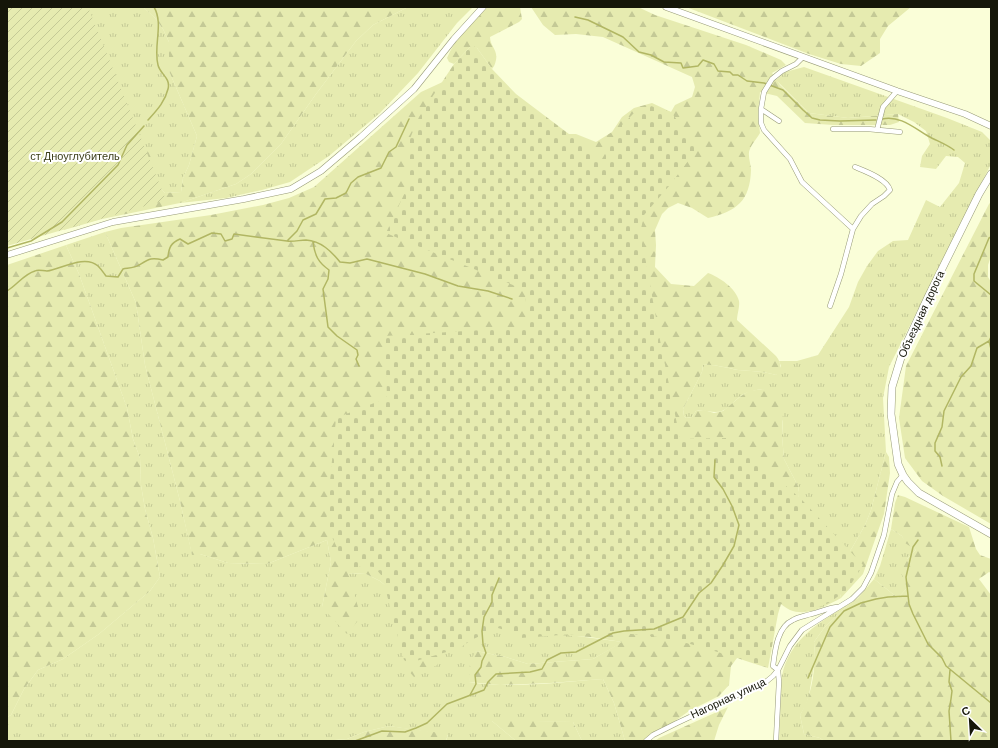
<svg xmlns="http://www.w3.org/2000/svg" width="998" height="748" viewBox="0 0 998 748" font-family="Arial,sans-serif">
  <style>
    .grass { fill: url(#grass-tufts) }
    .forest { fill: url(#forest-firs) }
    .cemetery { fill: url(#cemetery-stones) }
    .garden { fill: url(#garden-furrows) }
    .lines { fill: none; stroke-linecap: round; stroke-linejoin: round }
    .stream { stroke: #b1b663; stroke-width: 1.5 }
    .street-casing { stroke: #979a77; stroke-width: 5.5 }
    .secondary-casing { stroke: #979a77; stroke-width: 7 }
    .primary-casing { stroke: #979a77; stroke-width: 8 }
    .street { stroke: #fff; stroke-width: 4.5 }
    .secondary { stroke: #fff; stroke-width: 6 }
    .primary { stroke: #fff; stroke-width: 7 }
    .labels { text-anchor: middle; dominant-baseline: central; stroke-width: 4; stroke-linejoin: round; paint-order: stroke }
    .park-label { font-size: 11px; fill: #3b3e1a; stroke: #fff }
    .street-label { font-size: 11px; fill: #151609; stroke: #fff }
  </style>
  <defs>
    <pattern id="grass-tufts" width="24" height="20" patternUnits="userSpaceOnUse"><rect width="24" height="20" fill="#e6ebb0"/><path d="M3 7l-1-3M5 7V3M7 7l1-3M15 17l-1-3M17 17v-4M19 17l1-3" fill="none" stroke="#c4c996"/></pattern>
    <pattern id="forest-firs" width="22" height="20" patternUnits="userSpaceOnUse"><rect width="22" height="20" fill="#e6ebb0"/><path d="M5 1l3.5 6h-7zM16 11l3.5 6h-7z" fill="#c4c996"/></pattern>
    <pattern id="cemetery-stones" width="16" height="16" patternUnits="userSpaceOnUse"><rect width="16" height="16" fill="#e6ebb0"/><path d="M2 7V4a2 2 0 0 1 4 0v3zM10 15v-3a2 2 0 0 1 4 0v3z" fill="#c4c996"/></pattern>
    <pattern id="garden-furrows" width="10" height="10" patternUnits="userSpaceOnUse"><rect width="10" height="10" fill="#e6ebb0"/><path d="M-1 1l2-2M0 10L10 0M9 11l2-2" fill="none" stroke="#c4c996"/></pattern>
  </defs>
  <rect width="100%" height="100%" fill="#fafed8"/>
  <!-- grass -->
  <path class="grass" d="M7 7H143L155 18 163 29 169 42V71L197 136 189 165 183 178 181 192 165 193 155 182 88 201 102 219 64 230 58 213Z
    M408 7H473L457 23 418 73 380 113 329 156 290 182 262 190 226 198 180 203 236 184 251 174 281 144 316 94 356 41 373 25Z
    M804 67 947 118 982 132 991 141V164L889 367 883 398 886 452 871 510 865 525 852 548 842 562 839 588 841 598C826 606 807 617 790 610 786 608 781 604 777 601L798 525 799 492 798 486 784 459 782 436 783 421 763 389C756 390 749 391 742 395 735 400 729 408 722 411 713 414 705 409 696 411L692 417 686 418 684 416 683 409 702 372 703 365C714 364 726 368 738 370 752 371 762 371 776 375L781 366 779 361H797L818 355 849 307 858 282 867 266 878 251 893 241 908 240 926 200 940 207 959 183 965 163 958 157 946 156 936 169 920 167 922 156 930 144 926 131 914 122 898 114 848 118 809 113 776 80 785 72Z
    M105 232 136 303 145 365 180 501 192 554H200L228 563 267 564 327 540 331 562 322 607 351 587 348 573 366 574 380 581 392 591 463 621 623 642 593 659 528 664 506 657 476 651 469 682C511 689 561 682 603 679L614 703 625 741H582L573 722 492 721 516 741H446L448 735 389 726 364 732 347 739 323 741H7V717L11 715 24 689 38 670 63 659 99 634 150 591 160 577 153 538 145 509 141 485 140 458 133 439 127 408 79 274 66 245Z
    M891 529 902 536 906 543 916 550 907 559V588L898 598 874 579 880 566Z
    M849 604 824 628 814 642 815 660 809 695 806 705 800 715 804 734 820 738 824 741H779L782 676C789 639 820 622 849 604Z"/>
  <!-- forest -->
  <path class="forest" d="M143 7H408L373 25 356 41 316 94 281 144 251 174 236 184 180 203 102 219 88 201 124 131 141 137 155 166V182L165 193 181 192 183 178 189 165 197 136 169 71V42L163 29 155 18Z
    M488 7H520L522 19 519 22 490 37C490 46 498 50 496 60 495 64 495 65 492 69L477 48 470 47 454 64 449 62 447 58C455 38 473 22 488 7Z
    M531 7H638L655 15 746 45 781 60 786 65 772 73 780 85 809 113 848 118 898 114 899 122 890 125H833L805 123 777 96 760 92 758 115 760 133C757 138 752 144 750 149 747 155 751 164 751 170 750 201 737 211 708 218L692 208 678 203 668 208 662 214 655 230 656 245 655 267 671 284 694 286 708 273C719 277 736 288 739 301 740 306 737 315 737 320L776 356C780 361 781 365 780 371L776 375C762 371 752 371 738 370 727 368 714 364 703 365L702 372 683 409 684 416 686 418 692 417 696 411 704 410 714 413 723 411 741 396 749 391 763 389 771 393 776 398 783 414 782 436 784 459 798 486 799 492 798 525 740 654 731 666 729 685 719 696 689 711 647 741H625L614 703 603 679 550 683 500 685 469 682 470 662 476 651 506 657 528 664 593 659 622 642 590 637 541 634 512 608 463 621 437 665 414 677 406 668 410 624 392 591 380 581 366 574 348 573 361 617 347 634 322 607 331 562 327 540 267 564 228 563 200 554 192 555 180 501 145 365 136 303 105 232 121 228 211 215 263 205 289 198 314 187 421 92 447 80 557 134H576L596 142 612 132 622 117 634 108 652 103 671 112 675 105 692 97 695 87 692 77 603 37 576 34 555 35 543 25Z
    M686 7H911L888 26 880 39V53L861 66 841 64 809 54Z
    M991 202V256L988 265V277L991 282V524L943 496 922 481 905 458 899 418 906 366 989 204Z
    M66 245 79 274 127 408 133 439 140 458 141 485 145 509 153 538 160 577 150 591 99 634 63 659 38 670 24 689 11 715 7 717V265Z
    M886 452 889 457 890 473 884 514 863 574 841 598 839 588 842 562 852 548 865 525 871 510Z
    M898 495 905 497 969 527 976 549 980 555 991 559V573L989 572 979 579 991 595V741H824L820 738 804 734 800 715C813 694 816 666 814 642L824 628 849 604 858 598 874 579 898 598 907 588 901 572 907 559 916 550 905 543 902 536 891 529 895 503Z
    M728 707 719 725 714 741H655L659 738Z
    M492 721H536L573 722 582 741H516Z
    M389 726 448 734 446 741H323L347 739 364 732Z"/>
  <!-- cemetery -->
  <path class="cemetery" d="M473 46 477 48 492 69 516 94 602 159 621 126 633 114 651 106 671 112 698 148 669 186 644 215 641 229 642 240 660 340 680 439 731 438 802 500 863 565 848 589 829 603 808 611 781 604 778 614 768 668C727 655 686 640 644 635 603 630 561 635 520 638L508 631 498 628 471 640 460 648 409 663 404 660 382 576 374 567 364 566 347 569 326 524 336 418 387 398 385 336 528 327 525 290 386 233 408 186 406 148 419 117 454 64 470 47Z"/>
  <!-- garden -->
  <path class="garden" d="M7 7H88L166 200 7 246Z"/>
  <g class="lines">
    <!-- stream -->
    <path class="stream" d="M575 17 588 20 623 37 639 52 651 55 664 62 681 63 683 68 698 66 703 60 714 64 718 71 730 72 733 75H738L747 81 764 83 783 90 803 110 812 118 820 120 840 121 876 120
      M882 119C900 115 914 128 928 136 937 141 946 144 954 150
      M148 120C156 111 165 102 168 89 171 78 160 74 158 65 153 46 164 24 154 7
      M991 237 989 238 974 274V281L991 295
      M287 241 297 231 303 220 316 214 325 199 336 198 346 193 351 183 358 177 381 168 389 152 396 147 409 119
      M313 242C315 256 318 262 329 270L328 279 323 289 328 327 337 336 357 350 358 355 356 359 359 366
      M7 248 31 241 62 222 118 165 127 145 144 126
      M7 291C17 285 24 274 35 271 38 269 43 271 47 271 61 269 85 254 98 266 101 269 103 272 106 276L118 277 123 269C128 268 135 268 139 265 149 259 151 257 163 260L168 257C169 247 171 243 180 239L188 244 212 233 221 234 225 241 232 239 234 234 287 241C293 242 300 240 306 240 321 241 331 251 340 262L350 263 367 259 425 274 458 286 488 291 512 299
      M989 341 991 349
      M942 466 940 457 935 451V443L942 427 944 411 961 377 971 366 977 348 989 341 991 337
      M918 540 913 547 906 577 909 604 913 614 928 644 942 658 946 666 991 703
      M950 670 949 682 952 691 951 699 949 711 951 741
      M808 678 830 627 844 611 861 603 876 599 888 597 908 596
      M470 695 476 684 475 675 481 667 482 661 486 653 483 644 482 631 484 617 492 602V595L499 578
      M355 741 382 731 405 732 416 728 427 723 447 704 484 690 488 682 496 674 530 672 542 669 547 660 561 653 576 652 613 633 624 631 654 629 683 617 699 593 711 583 723 565 734 546 739 525 732 506 723 489 714 477 715 460"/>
    <defs>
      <path id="street" d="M803 57 796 64 782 71 772 79 764 92 761 109V123L764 130 790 159 802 182 853 229
        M761 109 779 121
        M833 129H868L900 132
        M877 130 883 107 897 91
        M830 306 841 274 853 229 861 216 872 204 884 196 890 190C887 179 865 171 855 167
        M646 741 653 735 677 723 767 681 773 676 778 670 773 666C775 651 777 627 793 620 798 617 805 616 811 614 820 612 828 608 837 607
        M776 741 779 682 778 670 790 646 802 630 852 599 863 588 871 573 884 535 892 494 897 482 903 475"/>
      <path id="secondary" d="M666 7 897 91 965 114 991 126
        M7 255 113 222 244 199 291 189 321 171 361 137 414 89 454 39 483 7"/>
      <path id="primary" d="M991 174 979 194 929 295 903 351 892 387 891 414 898 464 903 475 908 482 919 493 991 534"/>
    </defs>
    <!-- street casing -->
    <use href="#street" class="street-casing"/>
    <!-- secondary casing -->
    <use href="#secondary" class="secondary-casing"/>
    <!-- primary casing -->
    <use href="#primary" class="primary-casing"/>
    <!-- street -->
    <use href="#street" class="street"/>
    <!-- secondary -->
    <use href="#secondary" class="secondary"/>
    <!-- primary -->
    <use href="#primary" class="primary"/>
  </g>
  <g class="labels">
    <!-- park labels -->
    <g class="park-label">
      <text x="75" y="156">ст Дноуглубитель</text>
    </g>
    <!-- street labels -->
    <g class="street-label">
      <text transform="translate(921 314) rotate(-65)">Объездная дорога</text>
      <text transform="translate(728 698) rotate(-25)">Нагорная улица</text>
    </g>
  </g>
  <!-- border -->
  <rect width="998" height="748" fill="none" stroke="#151609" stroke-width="16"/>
  <!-- north arrow -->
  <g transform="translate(970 720) rotate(335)" stroke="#ffffff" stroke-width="3" paint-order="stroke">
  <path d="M0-3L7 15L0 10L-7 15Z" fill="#151609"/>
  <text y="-6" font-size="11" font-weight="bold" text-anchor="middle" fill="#151609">С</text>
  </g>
</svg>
